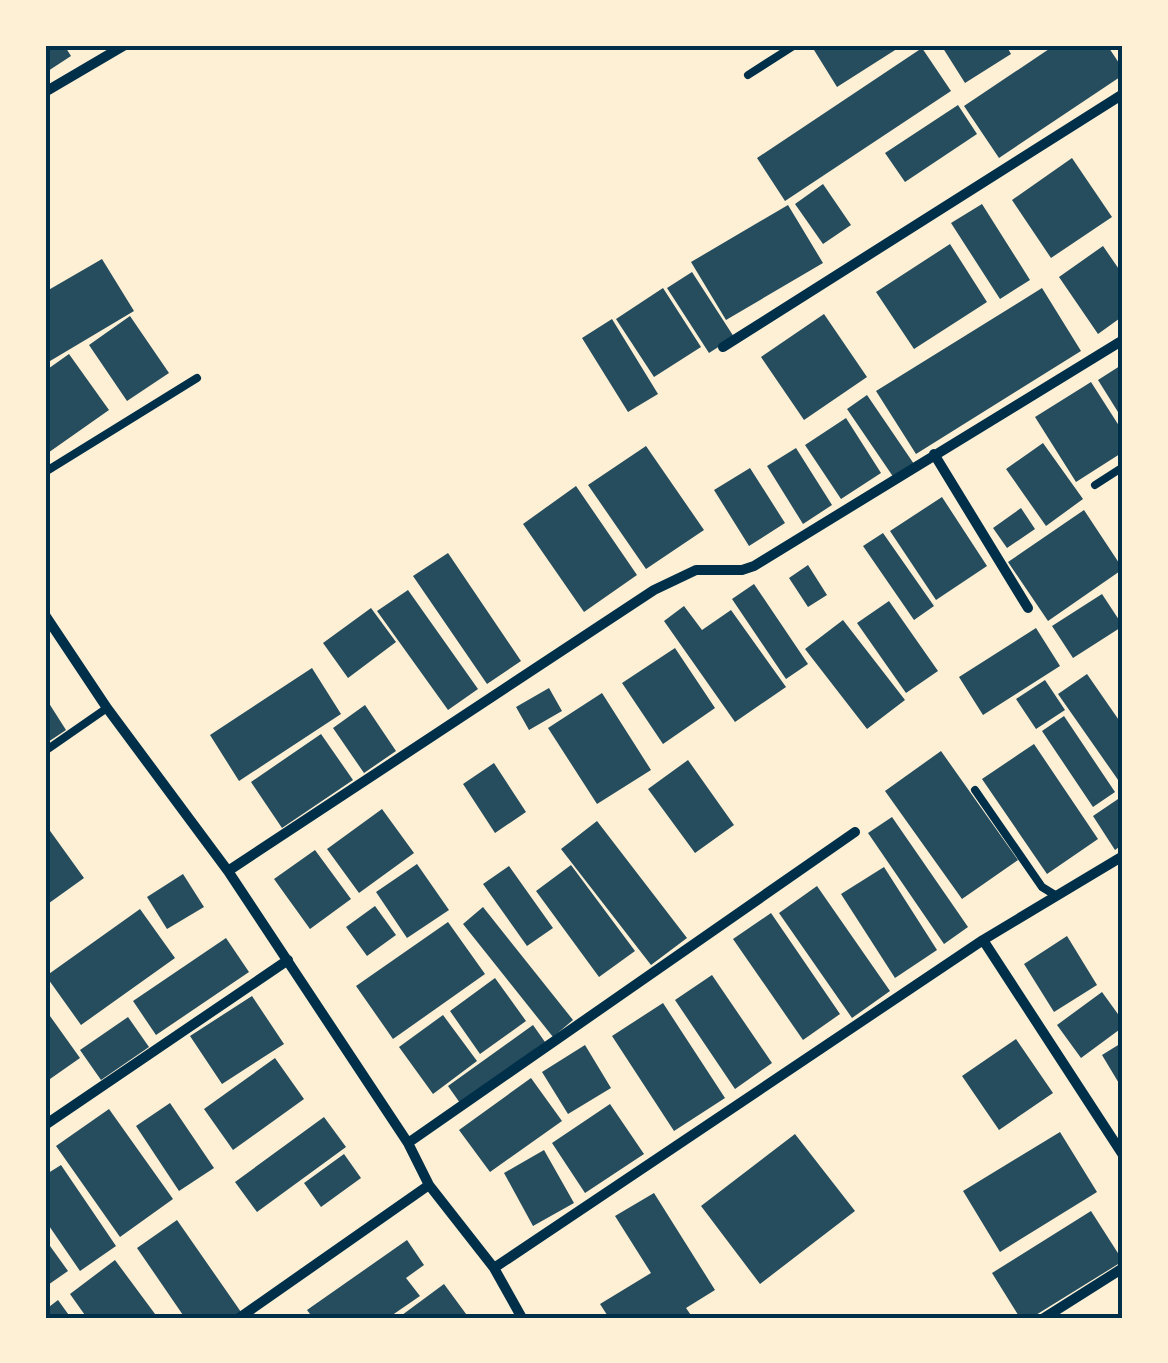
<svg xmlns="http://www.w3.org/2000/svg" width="1168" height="1363" viewBox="0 0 1168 1363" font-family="Barlow,sans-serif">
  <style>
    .building { fill: #264d5e }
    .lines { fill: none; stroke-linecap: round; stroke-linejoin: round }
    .service { stroke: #003049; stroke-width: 8 }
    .minor { stroke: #003049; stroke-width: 10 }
    .neatline { fill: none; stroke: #003049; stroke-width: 4 }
  </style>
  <rect width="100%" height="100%" fill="#fdf0d5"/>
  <!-- building -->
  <path class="building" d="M45 45H64L71 56 45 73Z
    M821 45H903L837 87 814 50Z
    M941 45H1006L1011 54 965 83Z
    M1055 45H1107L1123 69V75L999 158 964 106Z
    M922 48 951 91 785 201 757 158Z
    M958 105 977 134 905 182 885 153Z
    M1072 158 1112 217 1051 258 1012 200Z
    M823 184 851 225 823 244 795 204Z
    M982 204 1030 280 1000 299 951 223Z
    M788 205 823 263 726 320 691 262Z
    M950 244 987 302 914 349 876 292Z
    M1103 246 1123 275V316L1098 334 1059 277Z
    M102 259 134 311 45 364V292Z
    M692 272 734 337 709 353 667 288Z
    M663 288 701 347 654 377 616 319Z
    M1042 288 1081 351 916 454 876 391Z
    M824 314 867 377 804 420 761 357Z
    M130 316 169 373 127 401 89 345Z
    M612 319 658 394 628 412 582 338Z
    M69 354 109 410 45 455V371Z
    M1123 364V420L1098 380Z
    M1091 382 1123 432V452L1076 482 1035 417Z
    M867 395 914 464 894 478 847 409Z
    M846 418 881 473 841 499 805 445Z
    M1043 443 1083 499 1046 526 1006 469Z
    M646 446 704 530 646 569 588 485Z
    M796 448 832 505 803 524 767 466Z
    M750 468 785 523 749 546 714 490Z
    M576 486 637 575 584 612 523 524Z
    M942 497 987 566 936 600 890 531Z
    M1021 508 1035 529 1007 548 993 528Z
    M1084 510 1123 569 1048 621 1008 562Z
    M883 533 934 606 914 620 863 546Z
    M448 553 521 661 487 684 413 576Z
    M808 565 827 595 808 607 789 578Z
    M754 584 808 664 786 679 732 599Z
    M408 590 478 689 448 710 377 611Z
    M1102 594 1123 626 1073 658 1052 626Z
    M889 601 938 671 906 693 857 623Z
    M684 606 702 630 731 610 786 687 735 722 664 621Z
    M371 608 396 642 348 678 323 643Z
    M843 620 905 700 867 729 805 649Z
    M1036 628 1060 666 983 715 959 677Z
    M675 648 715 708 663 744 622 683Z
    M312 668 341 714 239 781 210 735Z
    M1087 674 1123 726V787L1058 694Z
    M1045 680 1065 710 1036 729 1016 699Z
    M549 688 562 711 529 730 516 707Z
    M602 693 651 770 597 804 548 728Z
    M45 697 66 730 45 744Z
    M365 705 396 751 364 773 333 728Z
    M1064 716 1115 792 1093 807 1042 731Z
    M321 734 353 780 282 828 251 782Z
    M1034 744 1098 839 1047 874 982 779Z
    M941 751 1018 860 962 899 885 791Z
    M688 760 734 825 695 853 648 789Z
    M494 763 526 812 495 833 463 784Z
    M1121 797 1123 844 1115 850 1093 816Z
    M382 809 414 853 359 893 327 849Z
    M892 817 968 927 944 944 868 833Z
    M597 821 687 938 651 965 561 849Z
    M48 828 84 878 45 906V830Z
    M315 850 351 899 310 929 274 879Z
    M417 864 449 910 407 938 376 892Z
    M571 865 635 951 599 977 536 891Z
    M509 866 553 928 527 946 483 884Z
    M884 867 937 950 895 978 841 894Z
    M183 874 204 907 167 929 147 897Z
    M817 886 890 991 852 1018 779 913Z
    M375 906 396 935 367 956 346 927Z
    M483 907 573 1020 553 1037 463 924Z
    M140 909 175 958 81 1025 46 976Z
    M771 913 840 1014 803 1040 733 939Z
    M448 922 485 974 393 1039 356 986Z
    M1067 936 1097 985 1054 1012 1024 964Z
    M226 938 249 972 156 1035 133 1001Z
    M712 975 772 1063 735 1089 675 1000Z
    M495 978 526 1021 480 1054 450 1011Z
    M1102 992 1123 1021V1027L1081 1058 1057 1025Z
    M252 996 284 1044 222 1084 190 1036Z
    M663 1003 725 1098 674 1131 612 1036Z
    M45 1009 80 1058 50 1079 45 1073Z
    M443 1015 477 1061 433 1094 399 1047Z
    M128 1017 149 1047 101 1080 80 1050Z
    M533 1025 545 1042 460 1103 448 1086Z
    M1016 1039 1053 1093 999 1130 962 1076Z
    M1123 1042V1090L1102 1055Z
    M585 1045 611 1088 568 1114 542 1072Z
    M275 1058 304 1099 233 1150 204 1109Z
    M531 1078 562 1121 490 1172 459 1130Z
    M170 1103 214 1168 179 1191 136 1126Z
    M610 1104 644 1154 585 1193 552 1143Z
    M109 1109 173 1199 120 1237 56 1146Z
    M324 1117 346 1147 257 1212 235 1182Z
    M1060 1132 1097 1192 1000 1252 963 1191Z
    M795 1134 855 1211 760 1284 701 1206Z
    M544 1150 574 1203 533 1226 504 1173Z
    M344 1154 361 1178 321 1207 304 1183Z
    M61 1165 116 1246 80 1271 45 1220V1175Z
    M654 1193 715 1290 686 1308 693 1318H609L600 1304 651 1273 615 1216Z
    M1091 1211 1123 1261 1031 1318H1020L992 1273Z
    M177 1220 241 1312 231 1318H185L137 1248Z
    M45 1239 68 1271 45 1287Z
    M407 1240 424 1265 406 1278 420 1296 388 1318H313L307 1310Z
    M115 1260 158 1318H87L70 1294Z
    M444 1284 469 1318H398Z
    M58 1300 71 1318H45V1310Z"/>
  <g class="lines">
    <!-- service -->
    <path class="service" d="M748 75 795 45
      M45 472 197 378
      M1095 485 1123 467
      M45 751 107 708
      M975 790 1042 887 1055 895"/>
    <!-- minor -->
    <path class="minor" d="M45 92 125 45
      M723 347 1123 94
      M934 454 1028 608
      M45 615 107 708 228 871 408 1143 429 1185 494 1268 522 1318
      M228 871 654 590 696 570H742L754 566 1123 340
      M983 940 1123 1155
      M45 1125 288 960
      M408 1143 855 832
      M494 1268 983 940 1123 856
      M239 1318 429 1185
      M1044 1318 1123 1268"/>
  </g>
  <!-- border -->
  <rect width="1168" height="1363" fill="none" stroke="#fdf0d5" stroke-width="95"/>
  <rect x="48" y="48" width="1072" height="1268" class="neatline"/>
</svg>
